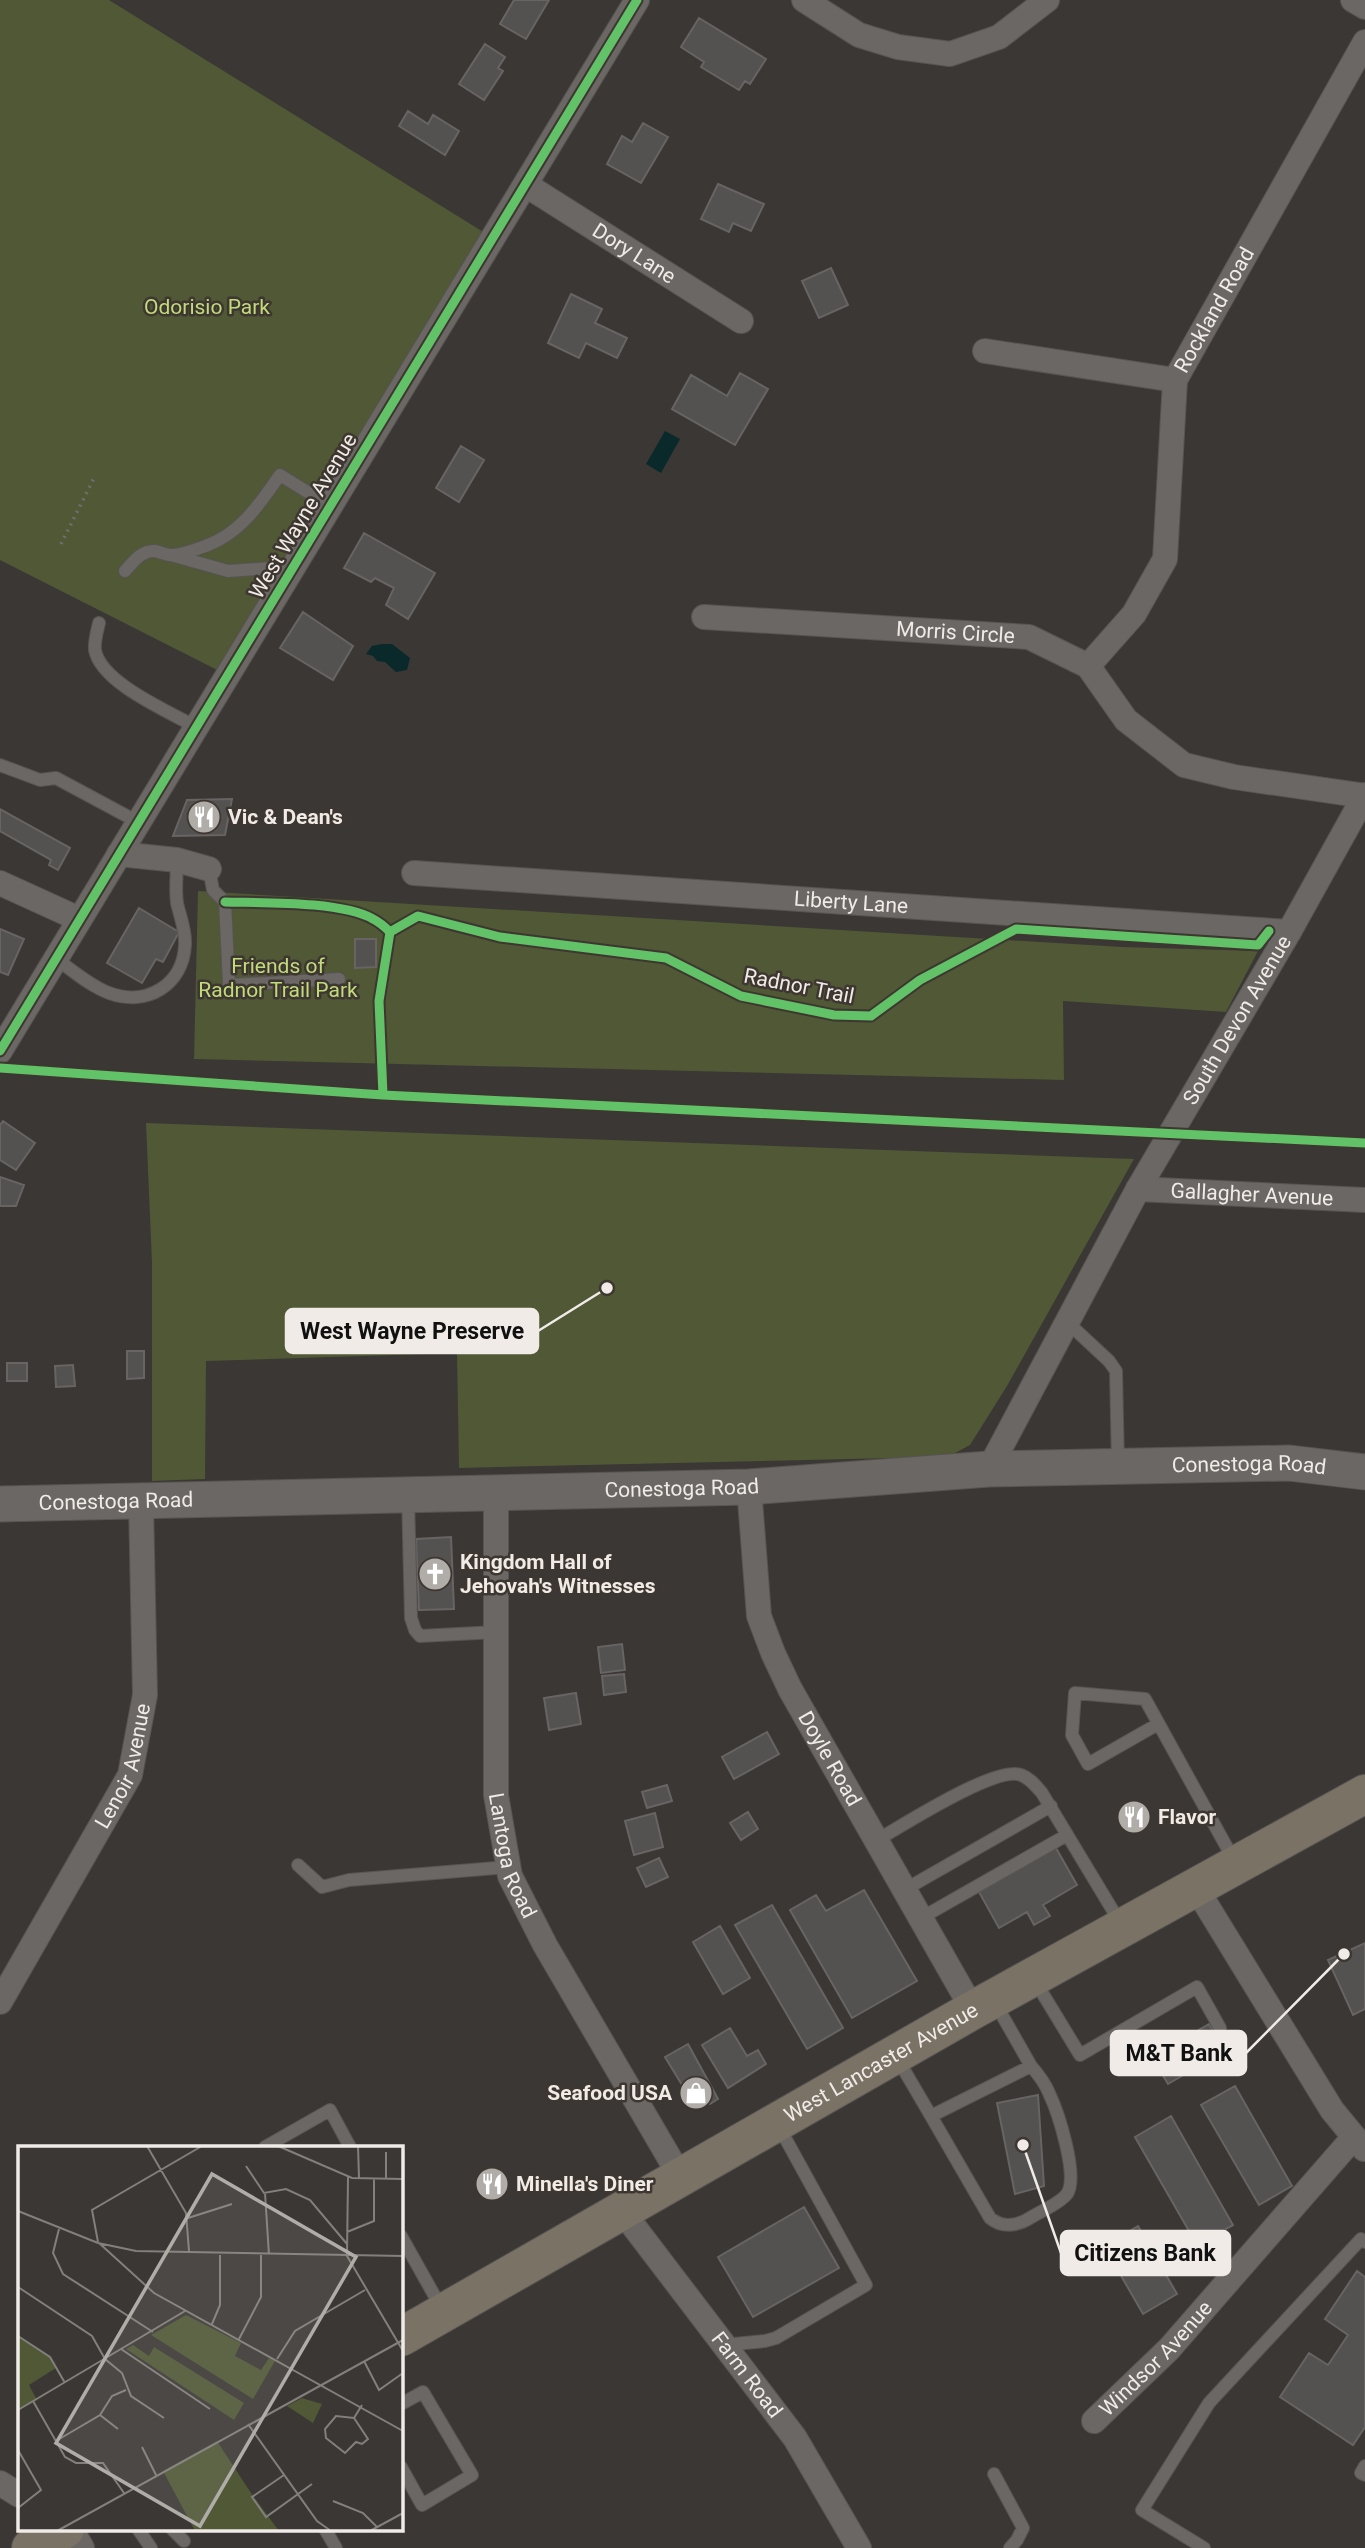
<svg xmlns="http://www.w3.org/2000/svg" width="1365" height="2548" viewBox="0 0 1365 2548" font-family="Roboto,sans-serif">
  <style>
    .green { fill: #505836 }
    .water { fill: #0a292a }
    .building { fill: #545151; stroke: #676463; stroke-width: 2 }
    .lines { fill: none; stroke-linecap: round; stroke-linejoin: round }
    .lane-casing { stroke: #575451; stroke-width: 14 }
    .street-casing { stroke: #575451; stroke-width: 26 }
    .secondary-casing { stroke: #575451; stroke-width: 37 }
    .highway-casing { stroke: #575451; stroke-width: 40 }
    .path { stroke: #706e6c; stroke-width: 3.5; stroke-dasharray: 2 5; stroke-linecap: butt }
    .lane { stroke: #6a6764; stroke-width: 12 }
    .street { stroke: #6a6764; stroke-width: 24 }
    .secondary { stroke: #6a6764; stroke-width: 35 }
    .highway { stroke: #7b7266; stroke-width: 38 }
    .cycleway-casing { stroke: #3e3630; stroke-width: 13 }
    .cycleway { stroke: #61c268; stroke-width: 9 }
    .labels { text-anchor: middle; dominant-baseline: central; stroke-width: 5; stroke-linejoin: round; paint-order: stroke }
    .street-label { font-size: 21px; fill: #f0ebe7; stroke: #3e3630 }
    .park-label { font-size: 21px; fill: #c1db7a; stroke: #3e3630 }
    .poi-label { font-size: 21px; font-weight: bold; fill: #f0ebe7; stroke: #3e3630; text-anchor: start }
    .inset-road { fill: none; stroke: #837f7c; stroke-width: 2 }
    .view { fill: #b0aca8; fill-opacity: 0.15; stroke: #b0aca8; stroke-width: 3.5 }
    .inset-edge { fill: none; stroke: #f0ebe7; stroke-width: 3.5 }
    .leader { fill: none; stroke: #f0ebe7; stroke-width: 2.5 }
    .callout-dot { fill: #f0ebe7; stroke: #3e3630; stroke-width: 2.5 }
    .callout { fill: #f0ebe7; stroke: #f0ebe7; stroke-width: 2.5 }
    .callout-label { font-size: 23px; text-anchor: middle; font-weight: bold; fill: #111 }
  </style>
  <rect width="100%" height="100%" fill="#3a3734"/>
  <!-- green -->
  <path class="green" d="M0 0H109L493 238 229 676 0 560Z
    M198 891 1122 947 1258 951 1226 1012 1063 1001 1064 1080 194 1059Z
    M146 1123 1134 1159 1007 1386 970 1445 955 1453 938 1457 459 1468 457 1353 206 1361 205 1479 152 1481V1263Z"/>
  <!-- water -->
  <path class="water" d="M665 431 680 439 661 473 646 464Z
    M382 644H392L410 658 407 670 396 672 385 662 377 661 373 656 366 654 372 646Z"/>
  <!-- building -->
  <path class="building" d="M514 0H549L526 39 500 24Z
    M699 18 766 59 750 84 745 81 739 90 701 67 704 62 681 47Z
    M485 44 505 57 498 68 503 71 484 100 459 84Z
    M408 111 428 124 433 115 459 131 445 155 399 126Z
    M643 123 668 137 641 183 607 164 622 136 632 142Z
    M718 184 764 204 751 231 733 223 729 232 701 219Z
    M831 268 848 305 819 318 802 281Z
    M571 294 602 309 595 323 627 338 617 358 586 343 579 358 548 343Z
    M740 373 768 389 735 445 672 409 691 375 727 396Z
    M461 446 484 460 459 502 436 488Z
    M364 533 435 573 408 619 386 605 394 588 375 578 371 582 344 568Z
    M303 612 353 646 333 680 280 648Z
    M232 799 225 835 173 836 187 800Z
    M0 809 70 848 58 870 49 865 51 860 0 831Z
    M139 908 179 932 163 962 156 959 142 983 107 963Z
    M0 929 24 939 8 975 0 972Z
    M355 939H376V967L355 968Z
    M3 1121 35 1143 16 1170 0 1160V1125Z
    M0 1177 24 1185 16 1206H0Z
    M127 1351H144V1378L127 1379Z
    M7 1363H27V1381H7Z
    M73 1365 75 1386 56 1387 55 1366Z
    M451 1537 454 1609 419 1610 416 1539Z
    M622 1644 625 1670 601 1673 598 1647Z
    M624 1674 626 1692 604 1695 602 1676Z
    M576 1693 581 1724 549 1730 544 1698Z
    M767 1732 779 1754 734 1779 722 1757Z
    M667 1785 672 1801 647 1808 642 1792Z
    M748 1812 758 1829 741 1840 730 1823Z
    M655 1813 663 1847 634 1855 625 1821Z
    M1056 1848 1077 1885 1043 1905 1050 1916 1034 1925 1027 1912 999 1928 979 1892Z
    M659 1858 668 1877 646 1887 637 1868Z
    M864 1890 917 1981 852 2018 790 1910 816 1895 826 1911Z
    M772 1905 843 2028 807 2049 735 1925Z
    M720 1926 750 1978 723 1994 693 1942Z
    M1365 1943V2009L1353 2015 1328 1960Z
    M1209 2024 1225 2051 1168 2084 1152 2057Z
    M730 2028 747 2056 758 2050 766 2064 728 2088 702 2045Z
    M688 2044 718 2099 710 2104 690 2098 665 2057Z
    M1235 2086 1292 2186 1259 2205 1201 2105Z
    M1038 2095 1044 2186 1015 2194 997 2103Z
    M1171 2116 1233 2225 1197 2245 1135 2137Z
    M804 2207 839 2268 753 2317 718 2257Z
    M1138 2226 1177 2294 1143 2314 1104 2246Z
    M1357 2271 1365 2277V2427L1353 2445 1280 2397 1309 2353 1328 2365 1348 2335 1325 2319Z"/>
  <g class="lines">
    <defs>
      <path id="lane" d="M171 555 228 571 272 568 290 573
        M125 571C133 562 142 550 155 551 160 552 166 555 171 555 182 555 197 549 208 545 242 532 260 503 280 475L330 506
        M99 623C97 632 94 641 95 650 101 683 168 711 196 727
        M0 765 40 780 56 778 138 822
        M209 869 213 890 225 902 229 985 339 979
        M55 958C72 970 90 986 109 993 147 1007 183 985 185 945 186 930 180 917 177 903 175 889 177 874 177 860
        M1067 1322 1109 1361 1116 1371 1118 1466
        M408 1495 411 1618 415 1630 420 1636 496 1632
        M1158 1724 1088 1764 1072 1735 1075 1693 1145 1699 1235 1862
        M877 1840C902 1826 996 1765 1021 1775 1030 1778 1036 1786 1042 1793L1121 1924
        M298 1865 322 1887 349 1880 508 1867
        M904 1890 1051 1806
        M921 1918 1067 1835
        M1035 1981 1080 2055 1197 1987 1220 2028
        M897 2058 931 2116 1031 2066 994 2001
        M931 2116 990 2218C1002 2228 1017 2226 1030 2218 1041 2211 1059 2204 1067 2194 1079 2176 1058 2112 1049 2093 1045 2083 1038 2074 1031 2066
        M265 2147 330 2110 350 2147
        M401 2236 442 2309
        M724 2345 765 2341 776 2338 866 2285 778 2125
        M401 2404 423 2392 472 2475 422 2505 401 2467
        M1365 2466 1361 2473 1365 2475
        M994 2474 1023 2528 1017 2540 1010 2548
        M138 2529 151 2548
        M172 2529 184 2541
        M325 2529 336 2548
        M1204 2548 1142 2510 1209 2403 1361 2239 1365 2242"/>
      <g id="street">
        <path d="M804 0 859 35 898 47 950 54 999 37 1047 0"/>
        <path d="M1353 0 1365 7"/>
        <path id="s1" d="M526 185 741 321"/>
        <path d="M985 351 1175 380"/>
        <path id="s2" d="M704 617 1029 637 1088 666 1126 720 1184 765 1234 777 1365 796"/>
        <path id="s3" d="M1088 666 1134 614 1165 559 1175 380 1365 42"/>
        <path d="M119 854 177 860 209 869"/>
        <path id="s4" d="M414 873 1289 932"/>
        <path d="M0 883 79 919"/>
        <path d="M0 1051 637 0"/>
        <path id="s5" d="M1138 1189 1365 1200"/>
        <path id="s6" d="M989 1469 1138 1189 1289 932 1365 795"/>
        <path id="s7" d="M749 1487 759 1616 773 1653 790 1689 973 2010"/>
        <path id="s8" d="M496 1492V1795L510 1876 545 1945 680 2176"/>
        <path d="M1196 1888 1332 2110 1364 2149"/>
        <path id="s9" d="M0 2002 130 1775 145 1695 141 1503"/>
        <path id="s10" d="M622 2211 795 2438 859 2548"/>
        <path id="s11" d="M1094 2421 1169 2349 1354 2137"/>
        <path d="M0 2483 19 2495"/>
        <path d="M71 2529 82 2548"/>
      </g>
      <g id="secondary">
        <path id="s12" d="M0 1504 749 1487 989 1469 1289 1463 1365 1472"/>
      </g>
      <g id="highway">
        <path id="s13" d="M401 2337 973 2010 1365 1794"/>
        <path d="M31 2548 65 2529"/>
      </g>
    </defs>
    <!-- lane casing -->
    <use href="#lane" class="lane-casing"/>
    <!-- street casing -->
    <use href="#street" class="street-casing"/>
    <!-- secondary casing -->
    <use href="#secondary" class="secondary-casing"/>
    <!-- highway casing -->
    <use href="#highway" class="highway-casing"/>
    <!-- path -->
    <path class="path" d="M61 544 95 476"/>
    <!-- lane -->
    <use href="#lane" class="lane"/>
    <!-- street -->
    <use href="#street" class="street"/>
    <!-- secondary -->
    <use href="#secondary" class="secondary"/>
    <!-- highway -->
    <use href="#highway" class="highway"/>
    <defs>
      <path id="cycleway" d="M225 902C262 903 342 901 373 919 379 922 385 927 390 932
        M0 1051 637 0
        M0 1068 383 1095 1365 1143
        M383 1095 379 1001 390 932 418 916 500 937 666 958 741 996 834 1015 871 1016 920 980 1016 929 1258 945 1269 931"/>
    </defs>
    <!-- cycleway casing -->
    <use href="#cycleway" class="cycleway-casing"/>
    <!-- cycleway -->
    <use href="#cycleway" class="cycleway"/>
  </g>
  <!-- icons -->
  <defs>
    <symbol id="restaurant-disc" viewBox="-11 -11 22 22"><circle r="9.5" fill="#b0aca8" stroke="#3e3630"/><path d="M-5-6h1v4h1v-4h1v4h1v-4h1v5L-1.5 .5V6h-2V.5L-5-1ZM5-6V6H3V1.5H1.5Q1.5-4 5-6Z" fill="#fff"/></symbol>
    <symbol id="church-disc" viewBox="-11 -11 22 22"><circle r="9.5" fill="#b0aca8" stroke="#3e3630"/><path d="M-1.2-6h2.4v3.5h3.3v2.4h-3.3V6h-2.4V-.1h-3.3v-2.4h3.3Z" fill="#fff"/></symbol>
    <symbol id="shop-disc" viewBox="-11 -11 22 22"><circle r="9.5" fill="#b0aca8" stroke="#3e3630"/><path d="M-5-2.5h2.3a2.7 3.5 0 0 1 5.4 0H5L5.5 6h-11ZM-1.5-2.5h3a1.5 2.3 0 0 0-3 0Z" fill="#fff"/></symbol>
  </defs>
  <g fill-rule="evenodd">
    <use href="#restaurant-disc" x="185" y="798" width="38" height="38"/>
    <use href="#church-disc" x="416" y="1555" width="38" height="38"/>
    <use href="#restaurant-disc" x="1115" y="1798" width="38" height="38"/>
    <use href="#shop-disc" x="677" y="2074" width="38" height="38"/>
    <use href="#restaurant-disc" x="473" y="2165" width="38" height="38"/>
  </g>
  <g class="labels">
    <!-- street labels -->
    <g class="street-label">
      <text stroke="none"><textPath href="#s1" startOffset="128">Dory Lane</textPath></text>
      <text stroke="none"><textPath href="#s3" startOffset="392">Rockland Road</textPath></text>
      <text transform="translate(303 516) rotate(-59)">West Wayne Avenue</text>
      <text stroke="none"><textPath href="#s2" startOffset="252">Morris Circle</textPath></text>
      <text stroke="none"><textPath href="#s4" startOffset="438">Liberty Lane</textPath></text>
      <text transform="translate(799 986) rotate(11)">Radnor Trail</text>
      <text stroke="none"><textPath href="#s6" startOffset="513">South Devon Avenue</textPath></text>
      <text stroke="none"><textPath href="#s5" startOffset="114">Gallagher Avenue</textPath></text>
      <text stroke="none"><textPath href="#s12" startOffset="1250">Conestoga Road</textPath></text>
      <text stroke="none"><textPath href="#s12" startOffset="682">Conestoga Road</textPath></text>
      <text stroke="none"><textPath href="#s12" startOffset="116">Conestoga Road</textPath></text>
      <text stroke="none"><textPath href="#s7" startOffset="289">Doyle Road</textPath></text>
      <text stroke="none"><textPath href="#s9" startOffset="268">Lenoir Avenue</textPath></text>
      <text stroke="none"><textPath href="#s8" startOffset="366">Lantoga Road</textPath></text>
      <text stroke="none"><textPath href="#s13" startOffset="553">West Lancaster Avenue</textPath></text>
      <text stroke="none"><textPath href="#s11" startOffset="88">Windsor Avenue</textPath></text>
      <text stroke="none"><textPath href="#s10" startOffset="206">Farm Road</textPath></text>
    </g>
    <!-- park labels -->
    <g class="park-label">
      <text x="207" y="307">Odorisio Park</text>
      <text x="278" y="966">Friends of<tspan x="278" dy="24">Radnor Trail Park</tspan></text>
    </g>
    <!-- poi labels -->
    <g class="poi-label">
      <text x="228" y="817">Vic &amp; Dean's</text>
      <text x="460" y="1562">Kingdom Hall of<tspan x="460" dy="24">Jehovah's Witnesses</tspan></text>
      <text x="1158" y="1817">Flavor</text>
      <text x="672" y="2093" text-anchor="end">Seafood USA</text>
      <text x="516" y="2184">Minella's Diner</text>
    </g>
  </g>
  <!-- overview -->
  <g transform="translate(18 2146)">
    <rect width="385" height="385" fill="#3a3734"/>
    <path d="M168 169 223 197 217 210 243 224 251 212 257 215 235 253 133 189ZM0 190 32 211 38 222 11 239 19 254 0 264ZM115 199 131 210 136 201 226 257 216 274 108 203ZM284 252 304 258 295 277 269 260ZM199 295 235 350 261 385H177L145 325Z" fill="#505836"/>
    <path class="inset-road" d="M129 0 168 67 171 105M260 0 334 32 385 33M340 0 341 32M228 20 246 47 268 43 292 54 329 98M330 31 329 110 385 205M368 33V6M247 47 251 109M0 65 80 97 118 105 385 110M170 72 214 58M41 83 35 107 45 128 135 186M329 86 356 75V33M80 96 74 64 184 0M81 97 136 147 385 285M0 141 74 190 87 213 104 227 113 250 146 272M194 178 202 159V109M0 190 32 211 47 237M221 193 243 151V109M103 203 192 263M259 213 277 185 347 144M346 215 361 244 385 227M15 255 47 311 58 317H85L106 347M0 264 167 165M82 269 100 283M336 272 350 293 344 298 338 296 327 307 308 292 307 283 318 270 336 272 344 259M230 278 299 375 313 385M38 295 82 269 94 250 108 244M124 301 138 329M0 304 23 344 0 362M266 329 234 351 248 371 294 338M315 355 345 367 359 381M39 385 385 194M352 385 385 367"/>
    <path class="view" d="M194 28 338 111 182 380 38 297Z"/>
    <rect width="385" height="385" class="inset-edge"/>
  </g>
  <!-- callouts -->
  <path class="leader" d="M607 1288L538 1331M1344 1954L1246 2053M1023 2145L1061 2253"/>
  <g class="callout-dot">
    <circle cx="607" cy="1288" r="7"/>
    <circle cx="1344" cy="1954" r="7"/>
    <circle cx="1023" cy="2145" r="7"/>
  </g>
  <g class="callout">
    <rect x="286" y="1309" width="252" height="44" rx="7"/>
    <rect x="1111" y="2031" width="135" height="44" rx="7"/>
    <rect x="1061" y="2231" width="169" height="44" rx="7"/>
  </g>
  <g class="callout-label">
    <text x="412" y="1339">West Wayne Preserve</text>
    <text x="1179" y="2061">M&amp;T Bank</text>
    <text x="1145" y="2261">Citizens Bank</text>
  </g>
</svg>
